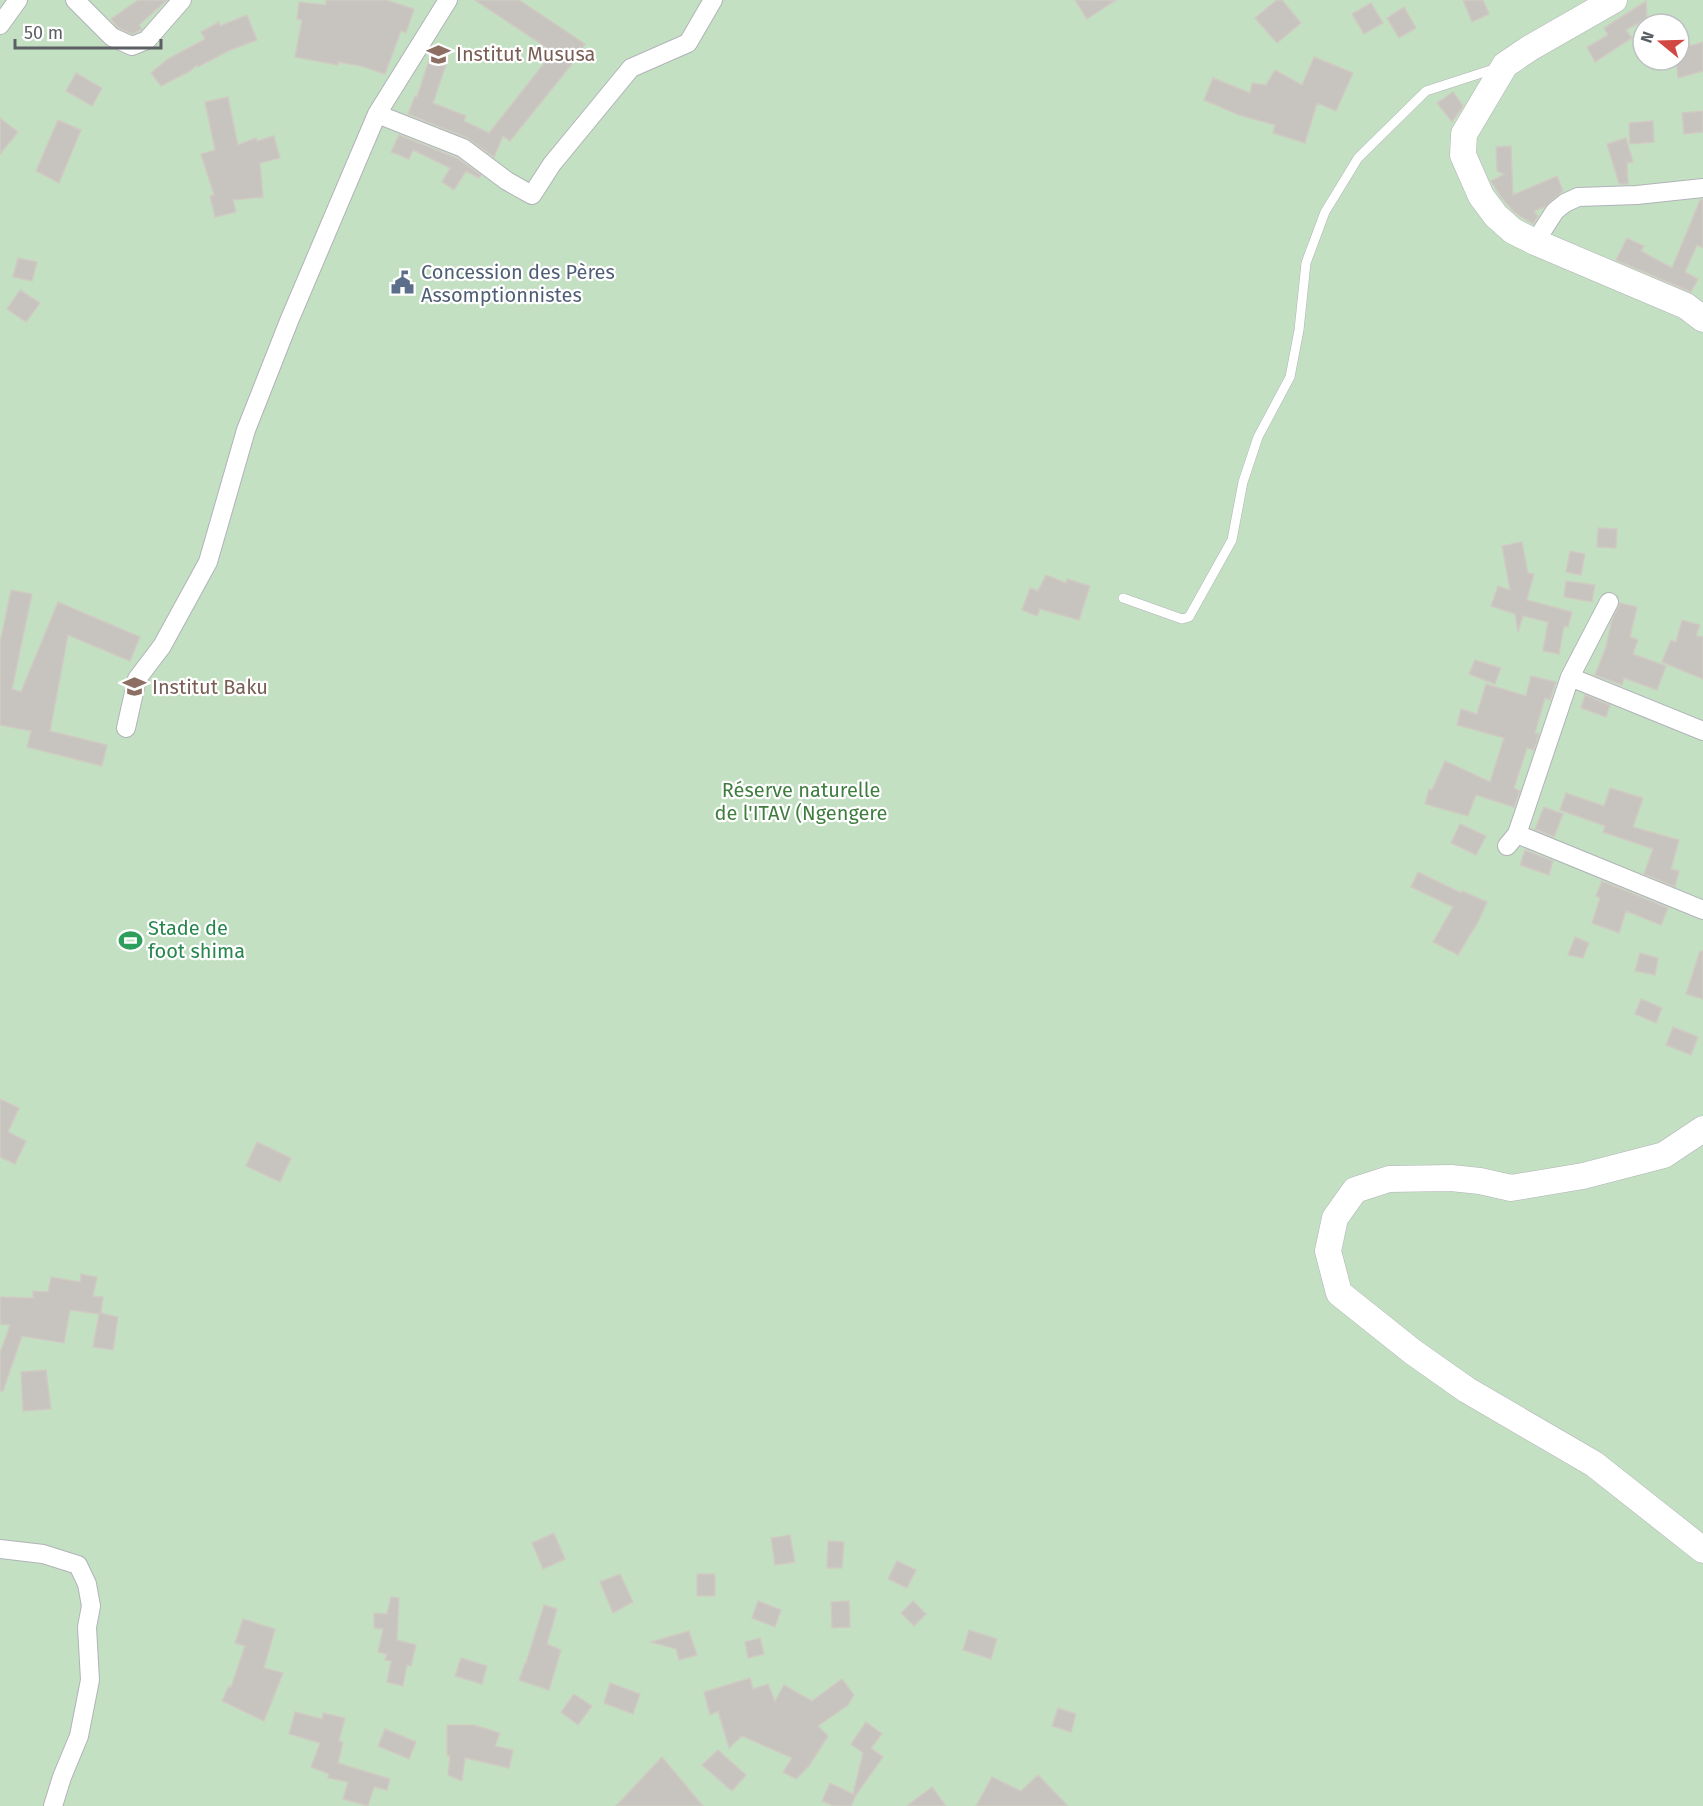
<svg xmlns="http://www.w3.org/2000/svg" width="1703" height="1806" viewBox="0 0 1703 1806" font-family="'Fira Sans',sans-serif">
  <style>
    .green { fill: #c4e0c3; fill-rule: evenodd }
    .building { fill: #c7c4c0; stroke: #d0cbc2; stroke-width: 1.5 }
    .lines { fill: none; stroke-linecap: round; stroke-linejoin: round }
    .lane-casing { stroke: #b0b3b7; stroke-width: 10 }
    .street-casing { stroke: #b0b3b7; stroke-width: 20 }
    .secondary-casing { stroke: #b0b2b6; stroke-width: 27 }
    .lane { stroke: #fff; stroke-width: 9 }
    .street { stroke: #fff; stroke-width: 18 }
    .secondary { stroke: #fff; stroke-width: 26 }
    .labels { text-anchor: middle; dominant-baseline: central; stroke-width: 4.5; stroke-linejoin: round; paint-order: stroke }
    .education-label { font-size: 20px; fill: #785e54; stroke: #fff; text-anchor: start }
    .service-label { font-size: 20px; fill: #4e5e75; stroke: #fff; text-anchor: start }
    .park-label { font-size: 20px; fill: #3f7d3f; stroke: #fff }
    .leisure-label { font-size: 20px; fill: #27864d; stroke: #fff; text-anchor: start }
  </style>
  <rect width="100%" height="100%" fill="#eceae3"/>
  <!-- green -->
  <path class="green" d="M0 0H1703V1806H0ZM1643 24H1679V60H1643Z"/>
  <!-- building -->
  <path class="building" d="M138 0H167L139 25 142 29 132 34 118 28 111 19Z
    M326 0H386L414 9 406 33 401 31 385 74 361 66 338 62V65L295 57 302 20 297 19 299 2 326 5Z
    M475 0H519L585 44 572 64 510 141 503 136 494 157 467 138 408 114 415 96 417 97 431 54 448 59 433 103 466 116 464 121 489 133 553 52Z
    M1075 0H1116L1087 19Z
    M1277 0H1282L1301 23 1277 43 1255 18Z
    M1463 0H1483L1489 14 1472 22Z
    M1646 1 1647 18 1626 30 1632 38 1595 62 1587 47 1608 35 1604 28Z
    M1371 3 1383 23 1364 34 1352 14Z
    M1404 7 1416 28 1399 38 1387 18Z
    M247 15 257 40 228 51 198 67 197 65 190 71 161 86 151 73 168 59 205 39 201 32 219 22 220 26Z
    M1703 42V71L1678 78 1676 60H1679V49Z
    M1314 57 1353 73 1336 111 1317 103 1305 143 1273 133 1275 125 1239 115 1204 100 1213 78 1250 93 1252 83 1266 85 1275 70 1302 85Z
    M76 73 102 88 92 106 66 91Z
    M1453 92 1463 106 1452 122 1437 103Z
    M228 97 238 145 256 138 257 141 274 136 280 158 260 163 263 197 233 200 236 212 215 217 210 196 214 195 201 154 215 150 205 102Z
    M1703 111V132L1684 134 1682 113Z
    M0 118 18 132 0 154Z
    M58 120 81 130 59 183 36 171Z
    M1653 121 1654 142 1630 144 1629 123Z
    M399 135 457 158 481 175 479 178 466 171 454 190 442 182 450 168 413 150 409 159 391 152Z
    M1626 138 1633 162 1627 163 1628 184H1619L1607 144Z
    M1511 146 1513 195 1557 176 1563 191 1544 207 1534 211 1538 216 1533 224 1514 212 1501 197 1491 181 1504 174 1497 171 1496 147Z
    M1703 199V248L1697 245 1685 272 1698 279 1691 292 1616 260 1627 238 1644 246 1641 251 1672 268 1700 200Z
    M18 258 37 262 32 281 13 277Z
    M20 290 40 303 26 322 7 309Z
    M1598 528 1617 529 1616 548 1597 547Z
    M1522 542 1528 573 1534 574 1527 600 1572 612 1568 627 1564 626 1559 654 1543 651 1548 622 1523 616 1518 632 1515 614 1491 606 1498 586 1510 590 1502 546Z
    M1570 551 1585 554 1581 575 1566 572Z
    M1046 575 1066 583 1067 579 1090 586 1079 620 1040 609 1037 616 1022 610 1030 588 1038 591Z
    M1566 581 1595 585 1592 602 1564 597Z
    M11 590 32 594 12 689 21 692 58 602 140 637 130 661 68 635 50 731 107 745 102 766 27 747 31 731 0 725V643Z
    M1620 603 1637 607 1630 637 1638 640 1633 654 1666 666 1657 690 1624 678 1622 685 1595 675 1606 647 1612 620Z
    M1682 620 1700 625 1696 636 1703 637V679L1662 662 1671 640 1676 642Z
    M1475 660 1501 668 1495 684 1469 674Z
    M1531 676 1556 682 1550 700 1545 698 1535 733 1539 734 1534 750 1527 748 1514 788 1520 791 1514 807 1476 795 1468 816 1425 804 1429 789 1432 790 1445 761 1490 782 1504 738 1457 725 1461 709 1477 714 1486 684 1526 696Z
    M1585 695 1610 705 1606 717 1581 708Z
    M1610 788 1643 798 1633 827 1679 840 1671 869 1679 871 1675 887 1644 874 1653 849 1603 832 1605 826 1560 810 1566 793 1604 806Z
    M1544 807 1563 814 1554 837 1535 829Z
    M1460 824 1486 836 1476 855 1451 843Z
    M1525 850 1553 861 1549 875 1520 865Z
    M1418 872 1461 893 1462 891 1487 902 1478 922 1458 955 1433 942 1453 907 1411 887Z
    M1602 881 1668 908 1661 925 1626 911 1619 933 1592 923 1600 898 1596 896Z
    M1575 937 1589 943 1583 958 1568 955Z
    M1700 951H1703V999L1686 994Z
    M1640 953 1658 958 1655 975 1635 971Z
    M1641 999 1662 1008 1656 1023 1635 1014Z
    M1673 1027 1698 1037 1691 1055 1666 1045Z
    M0 1099 19 1108 8 1132 26 1141 15 1164 0 1157Z
    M257 1142 291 1158 280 1182 246 1166Z
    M81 1274 97 1277 93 1296 103 1297 101 1313 118 1317 113 1350 93 1347 99 1314 70 1310 64 1343 22 1336 3 1391H0V1353L10 1325 0 1324V1297L33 1298V1291L48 1292 51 1277 80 1282Z
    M46 1370 51 1409 23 1411 21 1372Z
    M554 1533 565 1559 543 1569 532 1543Z
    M790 1535 795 1562 775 1565 771 1538Z
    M828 1541 844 1542 842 1568H827Z
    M897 1561 916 1570 907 1588 888 1579Z
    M620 1574 633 1602 613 1613 600 1582Z
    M697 1574H715V1596H697Z
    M391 1597 399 1598 397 1640 416 1645 411 1666 407 1665 403 1686 387 1682 391 1661 385 1660 387 1654 378 1652 383 1629 374 1628V1613L387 1614Z
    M758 1601 781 1610 775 1627 752 1618Z
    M849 1601 850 1627 832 1628 831 1602Z
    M913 1601 926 1614 914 1626 901 1613Z
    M544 1605 557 1609 547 1644 561 1650 549 1690 519 1680 525 1663H526Z
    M243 1619 275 1629 264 1668 283 1673 264 1721 222 1701 229 1686 231 1687 245 1646 235 1643Z
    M969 1630 997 1639 991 1659 963 1650Z
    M689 1631 697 1655 679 1660 676 1649 651 1642Z
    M760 1638 764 1654 748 1658 745 1642Z
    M461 1658 487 1666 482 1684 455 1676Z
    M750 1678 753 1689 768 1684 775 1701 784 1685 812 1701 842 1679 854 1695 848 1705 818 1726 828 1736 809 1766 796 1779 783 1772 792 1758 742 1736 729 1748 718 1711 710 1715 704 1692Z
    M610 1683 640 1694 633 1714 604 1703Z
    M574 1694 592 1706 578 1725 561 1712Z
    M1058 1708 1076 1714 1071 1732 1052 1726Z
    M295 1712 322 1719 323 1713 345 1718 339 1741 343 1742 338 1763 390 1779 387 1790 374 1787 368 1806 343 1799 348 1782 328 1778 329 1774 311 1767 320 1743 289 1734Z
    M866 1722 882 1734 871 1748 883 1757 856 1795 851 1806H834L822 1801 830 1783 853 1794 863 1753 851 1744Z
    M447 1725H474L500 1733 495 1746 513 1750 509 1768 465 1758 462 1781 448 1775 450 1756H447Z
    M385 1729 416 1742 409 1759 378 1746Z
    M718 1750 746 1775 732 1791 702 1765Z
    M662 1757 703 1806H616Z
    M1038 1775 1068 1806H976L992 1777 1021 1791Z
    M932 1787 946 1806H907Z"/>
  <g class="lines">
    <defs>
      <path id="lane" d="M1123 598 1182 619 1189 617 1232 540 1243 482 1258 437 1290 377 1299 330 1306 263 1325 212 1358 158 1426 91 1497 68"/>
      <path id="street" d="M75 0 112 37 132 46 147 40 182 0
        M0 25 18 0
        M377 114 463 148 507 181 532 195 552 164 631 68 688 43 713 0
        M1535 242 1555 211 1565 203 1578 197 1637 195 1703 188
        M1570 677 1703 731
        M126 728 137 679 162 646 208 562 246 430 289 321 377 114 448 0
        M1517 834 1703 910
        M1507 846 1517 834 1570 677 1609 602
        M0 1549 43 1554 78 1565 87 1584 91 1606 87 1627 90 1680 79 1736 62 1777 53 1806"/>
      <path id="secondary" d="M1614 0 1530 48 1505 65 1464 134 1463 155 1481 196 1496 216 1513 231 1535 242 1686 306 1703 319
        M1703 1129 1664 1155 1583 1176 1511 1188 1480 1181 1451 1178 1389 1179 1355 1190 1335 1218 1328 1251 1339 1293 1413 1352 1467 1390 1594 1464 1703 1550"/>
    </defs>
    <!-- lane casing -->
    <use href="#lane" class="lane-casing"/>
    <!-- street casing -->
    <use href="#street" class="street-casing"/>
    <!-- secondary casing -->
    <use href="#secondary" class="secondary-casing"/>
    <!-- lane -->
    <use href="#lane" class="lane"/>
    <!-- street -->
    <use href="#street" class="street"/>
    <!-- secondary -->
    <use href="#secondary" class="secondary"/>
  </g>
  <!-- icons -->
  <defs>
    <symbol id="school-bare" viewBox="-9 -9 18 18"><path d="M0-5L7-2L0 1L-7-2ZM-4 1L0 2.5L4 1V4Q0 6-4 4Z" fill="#8d6e63" stroke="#fff" stroke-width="2.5" paint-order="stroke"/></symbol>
    <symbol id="civic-bare" viewBox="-9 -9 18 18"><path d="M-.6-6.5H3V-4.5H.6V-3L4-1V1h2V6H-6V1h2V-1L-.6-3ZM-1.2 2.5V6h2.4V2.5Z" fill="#5c6f8a" stroke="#fff" stroke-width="2.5" paint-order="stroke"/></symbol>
    <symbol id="stadium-bare" viewBox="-9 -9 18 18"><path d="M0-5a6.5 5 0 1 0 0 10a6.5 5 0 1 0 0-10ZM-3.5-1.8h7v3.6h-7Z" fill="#2e9e5b" stroke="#fff" stroke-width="2.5" paint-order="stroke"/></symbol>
  </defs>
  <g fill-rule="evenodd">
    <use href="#school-bare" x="422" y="38" width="33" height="33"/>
    <use href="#civic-bare" x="386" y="266" width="33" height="33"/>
    <use href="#school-bare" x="118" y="670" width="33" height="33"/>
    <use href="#stadium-bare" x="114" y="924" width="33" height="33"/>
  </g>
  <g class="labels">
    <!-- education labels -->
    <g class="education-label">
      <text x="456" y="54">Institut Mususa</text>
      <text x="152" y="687">Institut Baku</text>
    </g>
    <!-- service labels -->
    <g class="service-label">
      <text x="421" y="272">Concession des Pères<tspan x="421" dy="23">Assomptionnistes</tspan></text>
    </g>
    <!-- park labels -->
    <g class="park-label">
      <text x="801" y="790">Réserve naturelle<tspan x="801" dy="23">de l'ITAV (Ngengere</tspan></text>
    </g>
    <!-- leisure labels -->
    <g class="leisure-label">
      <text x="148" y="928">Stade de<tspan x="148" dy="23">foot shima</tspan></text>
    </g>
  </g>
  <!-- north arrow -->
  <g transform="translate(1661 42) rotate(289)"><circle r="28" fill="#ffffff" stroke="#bdbfc0" stroke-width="1.5"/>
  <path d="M0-4.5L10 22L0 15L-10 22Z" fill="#d24843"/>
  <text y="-9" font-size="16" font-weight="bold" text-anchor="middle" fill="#5b5e62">N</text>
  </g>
  <!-- scale -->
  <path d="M15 39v9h146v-9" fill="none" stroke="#5b5e62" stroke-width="3"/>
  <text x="24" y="39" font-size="18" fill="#5b5e62" stroke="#ffffff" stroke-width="4.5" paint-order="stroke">50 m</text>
</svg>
